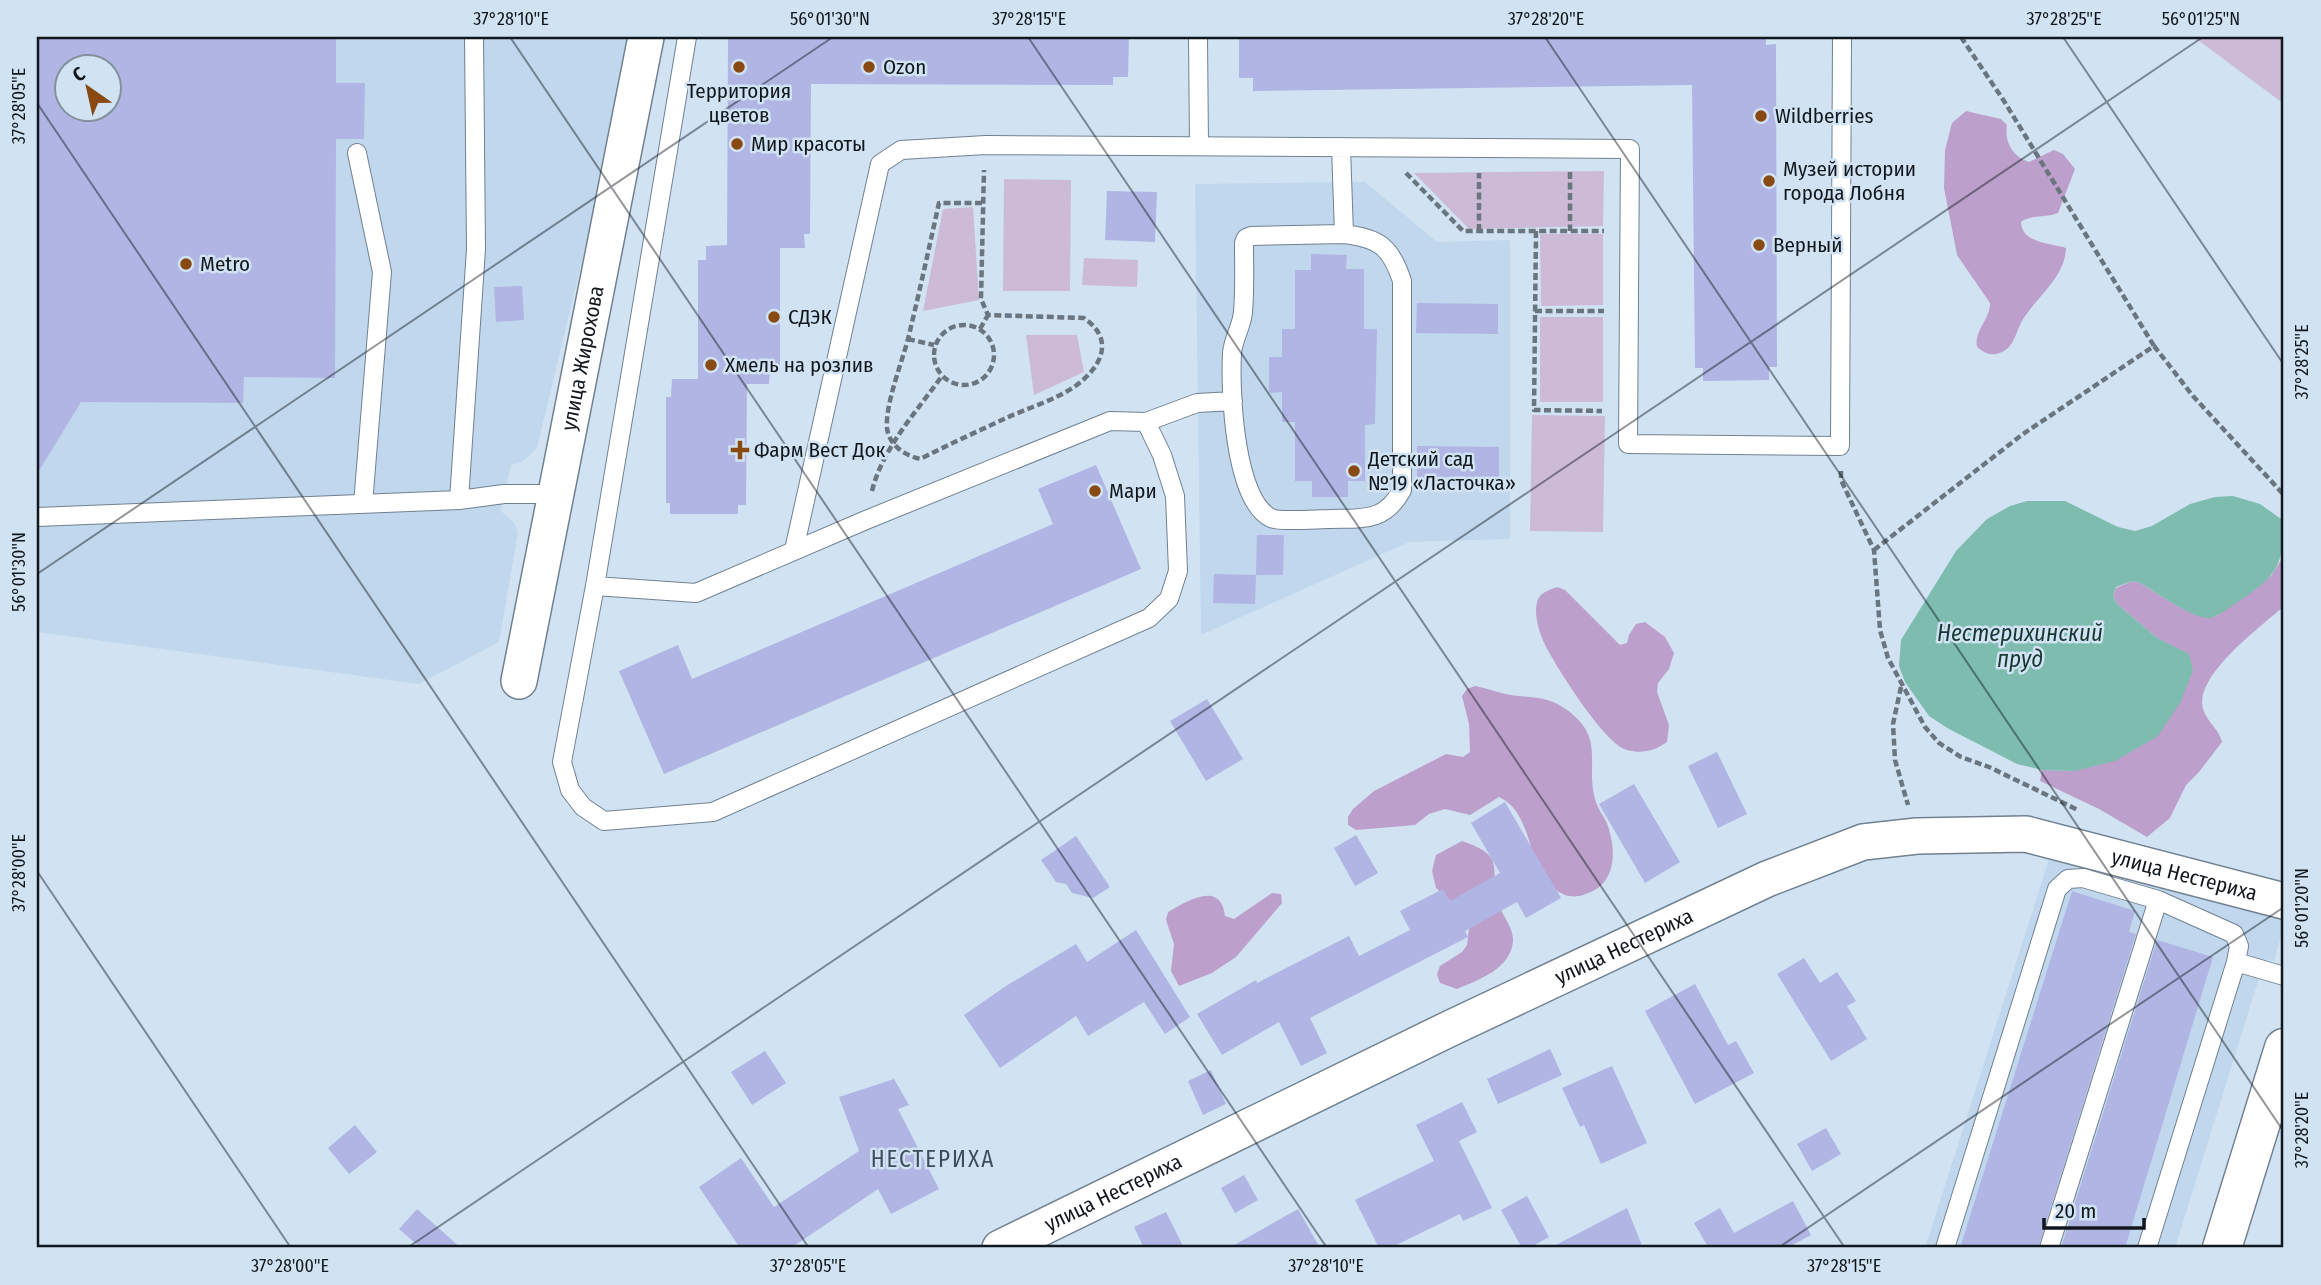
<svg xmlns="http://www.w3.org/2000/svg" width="2321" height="1285" viewBox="0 0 2321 1285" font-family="'Fira Sans Condensed',sans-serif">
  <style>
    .built { fill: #c0d7ed; fill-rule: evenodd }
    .green { fill: #ccbad6 }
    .forest { fill: #bca0cb }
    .water { fill: #7dbcaf }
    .building { fill: #b0b5e4; fill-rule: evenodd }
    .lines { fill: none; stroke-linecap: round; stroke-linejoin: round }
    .service-casing { stroke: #718190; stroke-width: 20 }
    .minor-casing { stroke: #718190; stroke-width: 38 }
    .tertiary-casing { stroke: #718190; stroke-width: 41 }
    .path { stroke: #6a7580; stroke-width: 4.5; stroke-dasharray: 7 3.5; stroke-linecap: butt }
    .service { stroke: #fff; stroke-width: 18 }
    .minor { stroke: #fff; stroke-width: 35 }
    .tertiary { stroke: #fff; stroke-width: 38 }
    .ticks { fill: none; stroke: #11171d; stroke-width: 2; stroke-opacity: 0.45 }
    .poi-dot { fill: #894913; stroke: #d1e3f3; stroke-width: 2.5 }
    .labels { text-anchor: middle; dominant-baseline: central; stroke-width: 5; stroke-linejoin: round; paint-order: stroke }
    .poi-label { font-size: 21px; fill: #11171d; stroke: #d1e3f3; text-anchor: start }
    .street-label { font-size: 21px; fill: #11171d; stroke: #d1e3f3 }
    .water-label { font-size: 23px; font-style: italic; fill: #173731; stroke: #d1e3f3 }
    .neighbourhood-label { font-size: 23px; letter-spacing: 2px; fill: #3e4d5b; stroke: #d1e3f3 }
    .neatline { fill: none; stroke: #11171d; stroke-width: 2.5 }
    .ticks-label { font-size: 18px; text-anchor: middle; fill: #11171d }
  </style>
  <rect width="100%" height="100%" fill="#d1e3f3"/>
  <!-- built -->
  <path class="built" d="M37 37H629L630 60 537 448 522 462 511 465 501 511 515 524 518 533 499 642 419 684 37 632ZM66 66H108V108H66Z
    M1365 182 1437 242 1510 240V539L1409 542 1201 635 1195 184Z
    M2051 853 2284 913V926L2274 961 2265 959 2175 1248H1925Z"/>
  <!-- green -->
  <path class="green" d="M2194 37H2284V104Z
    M1604 171 1603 226 1469 229 1414 173Z
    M1004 179 1071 180 1070 291H1003Z
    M973 207 979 300 923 311 943 209Z
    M1540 234H1603V305L1541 306Z
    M1084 258 1138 260 1137 287 1082 285Z
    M1540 317H1603V402H1540Z
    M1026 335H1077L1084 372 1034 395Z
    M1532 415 1605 416 1603 532 1530 531Z"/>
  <!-- forest -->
  <path class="forest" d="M1966 111 2001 119 2007 125C2004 142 2013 157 2029 162L2054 150 2063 154 2075 169 2058 213C2046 218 2032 214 2021 222 2022 243 2049 243 2066 248 2065 278 2036 297 2022 321 2016 332 2014 347 2002 352 1992 357 1984 353 1977 347 1974 330 1990 320 1990 303L1957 255 1944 188 1945 150 1952 123Z
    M2281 560H2284V606C2261 627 2194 675 2203 709 2207 722 2219 729 2222 742L2199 772 2186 785 2170 818 2147 837 2099 809 2040 781 2042 770 2075 771 2189 655 2157 638 2116 603 2113 595 2116 588 2132 581 2140 583C2160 594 2193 621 2216 616L2271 576Z
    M1557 587 1565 590 1620 645 1627 643 1629 635 1636 624 1645 622 1665 637 1674 653 1669 669 1658 683 1657 692 1669 725 1667 742C1654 751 1643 754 1627 750 1606 745 1561 674 1550 654 1542 641 1533 618 1537 602 1539 593 1549 590 1557 587Z
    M1475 686C1486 688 1496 692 1506 694 1530 699 1546 694 1567 710 1607 739 1584 765 1596 802 1598 809 1603 815 1606 821 1616 845 1618 880 1591 892 1582 896 1575 898 1565 895 1523 878 1538 815 1499 797L1470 815 1445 809 1429 814 1415 825 1356 830 1348 825V817L1353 809 1374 791 1446 754 1463 757 1470 752 1469 724 1462 696 1467 689Z
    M1462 841C1506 856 1490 865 1497 900 1500 913 1514 927 1513 941 1511 969 1478 980 1457 989L1440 983 1437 974 1440 966 1462 952 1467 945 1469 928 1462 911 1436 888 1432 871 1436 855Z
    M1272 893 1281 894 1282 903 1236 957 1212 973 1179 986 1171 971 1174 944 1166 920 1168 912C1187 901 1221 880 1225 916L1234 919Z"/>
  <!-- water -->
  <path class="water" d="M2233 496 2260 504 2281 519C2286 568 2275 577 2236 603 2228 608 2217 618 2208 618 2189 617 2157 592 2140 583L2132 581 2116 587 2113 595 2116 603 2157 638 2189 654 2193 670 2181 701 2158 736 2115 761 2075 771 2042 770 2017 764 1949 729 1929 716 1905 682 1899 666 1901 640 1956 551 1987 519 2010 506 2027 501H2065L2118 527 2135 531 2152 526 2190 504 2215 497Z"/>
  <!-- building -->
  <path class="building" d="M37 37H336V83H365L364 139H336L335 378 244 377 243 403 81 402 37 474ZM66 66H108V108H66Z
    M728 37H1129L1128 77H1113V85L811 84 810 234H804L805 248H780V370H770L769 384H747L746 505H738V514H670V503H666V397H671L672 379H698V260H706V246L727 245Z
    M1239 37H1766V45L1776 44 1777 367H1769V380L1703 381V368H1695L1692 85 1253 91V78H1239Z
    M1107 191 1157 192 1155 242 1105 240Z
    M1311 254 1347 255 1346 269H1364V329H1377L1375 424 1365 425V481H1348V497H1312V481H1295V422H1282V392L1269 393V357H1282V329H1295V270H1311Z
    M522 286 524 320 496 322 494 287Z
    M1417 303 1498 304V334L1416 333Z
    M1417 446 1499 447V477H1417Z
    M1096 465 1141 569 664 774 619 671 678 645 692 679 965 562 1053 524 1038 489Z
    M1257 535H1284L1283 575H1256Z
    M1214 574 1256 575 1255 604 1213 603Z
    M1207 699 1243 759 1206 781 1170 721Z
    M1717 752 1747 814 1718 828 1688 766Z
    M1634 784 1680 862 1645 883 1599 804Z
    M1505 802 1561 898 1526 918 1517 902 1465 931 1468 937 1310 1018 1327 1053 1301 1066 1279 1022 1222 1055 1197 1014 1256 980 1257 983 1349 936 1359 956 1410 930 1400 911 1443 889 1450 901 1500 873 1471 823Z
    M1356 835 1378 873 1355 886 1334 848Z
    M1076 836 1110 887 1093 898 1072 893 1066 884 1056 882 1041 860Z
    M2072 891 2135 911 2129 932 2136 934 2038 1248H1960Z
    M1136 930 1190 1017 1165 1034 1144 1002 1088 1036 1076 1016 1000 1068 964 1015 1006 986 1076 944 1087 962Z
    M2157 940 2213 957 2125 1248H2061Z
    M1804 958 1820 983 1837 972 1856 1001 1847 1006 1867 1039 1831 1061 1777 974Z
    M1695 984 1728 1045 1736 1041 1754 1073 1695 1104 1645 1011Z
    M1550 1049 1562 1075 1498 1104 1487 1079Z
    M765 1051 786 1083 752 1105 731 1072Z
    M1612 1066 1647 1143 1601 1164 1584 1125 1580 1127 1562 1088Z
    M1211 1070 1226 1104 1203 1115 1188 1081Z
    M894 1079 909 1105 898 1109 939 1189 891 1214 878 1189 791 1248H740L699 1187 741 1158 774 1207 859 1151 839 1097Z
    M1462 1102 1477 1132 1459 1141 1492 1208 1463 1221 1460 1214 1390 1248H1379L1355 1200 1434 1161 1416 1125Z
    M355 1125 377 1152 349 1174 328 1148Z
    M1826 1128 1841 1154 1812 1171 1797 1144Z
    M1244 1175 1258 1200 1235 1213 1221 1188Z
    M1527 1196 1549 1237 1529 1248H1522L1501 1210Z
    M1793 1201 1811 1235 1787 1248H1705L1708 1247 1694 1223 1720 1208 1734 1233Z
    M1627 1208 1643 1248H1550Z
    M417 1209 461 1248H421L399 1229Z
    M1298 1209 1320 1248H1229Z
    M1166 1212 1184 1248H1144L1134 1227Z"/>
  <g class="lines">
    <defs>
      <path id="service" d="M687 37 595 586 562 762 570 790 583 807 604 821 713 812 1149 618 1169 599 1178 571 1175 496 1162 455 1146 422
        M1198 37 1199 146
        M1341 147 1344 234
        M357 153 382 272 363 504
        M1344 234C1379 238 1391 247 1402 281V490C1384 523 1362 518 1329 519 1318 519 1279 522 1271 518 1234 500 1230 390 1232 353 1233 339 1242 326 1243 312 1245 289 1244 266 1244 243L1246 238 1251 236Z
        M459 500 476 249 474 37
        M37 517 459 500 504 494H556
        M794 550 880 164 901 150 986 145 1630 149 1628 444 1840 446 1842 37
        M595 586 696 593 866 520 1110 421 1146 422 1197 403 1233 401
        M1945 1248 2057 889 2068 879 2083 878 2158 900 2234 934 2239 946 2236 962
        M2049 1248 2158 900
        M2147 1248 2236 962 2284 976"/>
      <g id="minor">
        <path id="s1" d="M519 681 646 37"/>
        <path id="s2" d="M1000 1248 1451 1028 1767 879 1863 842 1917 836 2026 834 2284 901"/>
      </g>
      <path id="tertiary" d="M2222 1248 2284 1048"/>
    </defs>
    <!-- service casing -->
    <use href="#service" class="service-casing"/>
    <!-- minor casing -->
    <use href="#minor" class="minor-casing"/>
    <!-- tertiary casing -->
    <use href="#tertiary" class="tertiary-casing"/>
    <!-- path -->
    <path class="path" d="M1961 37 2004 101 2154 346
      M1570 172V231
      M1406 173 1463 231H1604
      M982 203H939C929 248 919 294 908 339 902 362 885 405 887 428 889 445 904 455 920 459 948 445 976 432 1004 419 1025 409 1055 400 1074 387 1101 368 1116 340 1084 318L988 315 981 299 984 170
      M1479 231V173
      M1536 231 1534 410 1602 411
      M1535 311H1604
      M934 355a30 30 0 1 1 60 0a30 30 0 1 1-60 0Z
      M980 329 988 315
      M908 339 934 345
      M1841 471V480L1874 550 1880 630 1888 658 1925 727 1939 743 1961 757 1989 767 2078 810
      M872 491C882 449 917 411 942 376
      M1874 550 2023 434 2154 346 2193 396 2284 495
      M1901 687 1893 724 1895 760 1908 805"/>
    <!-- service -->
    <use href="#service" class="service"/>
    <!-- minor -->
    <use href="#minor" class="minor"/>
    <!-- tertiary -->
    <use href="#tertiary" class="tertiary"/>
  </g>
  <!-- ticks -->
  <path class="ticks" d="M510 37 1327 1248M1028 37 1845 1248M1545 37 2284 1132M2063 37 2284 365M37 103 809 1248M37 574 833 37M37 871 291 1248M407 1248 2203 37M1778 1248 2284 907"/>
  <!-- markers -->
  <g class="poi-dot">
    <circle cx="739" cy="67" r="7"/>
    <circle cx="869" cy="67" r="7"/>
    <circle cx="1761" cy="116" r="7"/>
    <circle cx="737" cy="144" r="7"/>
    <circle cx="1769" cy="181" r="7"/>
    <circle cx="1759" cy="245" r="7"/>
    <circle cx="186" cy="264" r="7"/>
    <circle cx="774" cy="317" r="7"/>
    <circle cx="711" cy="365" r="7"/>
    <path d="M736.5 439.5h7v7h7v7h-7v7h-7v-7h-7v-7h7z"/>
    <circle cx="1354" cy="471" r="7"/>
    <circle cx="1095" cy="491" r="7"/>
  </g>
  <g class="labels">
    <!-- poi labels -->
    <g class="poi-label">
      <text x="883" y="67">Ozon</text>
      <text x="739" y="91" text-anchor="middle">Территория<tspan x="739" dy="24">цветов</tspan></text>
      <text x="1775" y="116">Wildberries</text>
      <text x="751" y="144">Мир красоты</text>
      <text x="1783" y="169">Музей истории<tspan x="1783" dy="24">города Лобня</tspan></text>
      <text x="1773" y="245">Верный</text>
      <text x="200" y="264">Metro</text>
      <text x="788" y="317">СДЭК</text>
      <text x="725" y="365">Хмель на розлив</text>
      <text x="754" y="450">Фарм Вест Док</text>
      <text x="1368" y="459">Детский сад<tspan x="1368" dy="24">№19 «Ласточка»</tspan></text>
      <text x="1109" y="491">Мари</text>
    </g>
    <!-- street labels -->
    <g class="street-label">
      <text stroke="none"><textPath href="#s1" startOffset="329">улица Жирохова</textPath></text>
      <text stroke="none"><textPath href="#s2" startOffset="1281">улица Нестериха</textPath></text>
      <text stroke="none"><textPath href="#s2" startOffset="693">улица Нестериха</textPath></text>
      <text stroke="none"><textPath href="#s2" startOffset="126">улица Нестериха</textPath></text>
    </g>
    <!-- water labels -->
    <g class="water-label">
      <text x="2020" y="633">Нестерихинский<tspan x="2020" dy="26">пруд</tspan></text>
    </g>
    <!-- neighbourhood labels -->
    <g class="neighbourhood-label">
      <text x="933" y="1159">НЕСТЕРИХА</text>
    </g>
  </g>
  <!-- border -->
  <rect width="2321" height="1285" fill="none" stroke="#d1e3f3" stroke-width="77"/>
  <!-- north arrow -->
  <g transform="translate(88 88) rotate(326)"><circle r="33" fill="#d1e3f3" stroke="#84919d" stroke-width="2"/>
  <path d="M0-5L12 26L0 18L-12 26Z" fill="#894913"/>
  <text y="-10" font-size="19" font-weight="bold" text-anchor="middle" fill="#11171d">С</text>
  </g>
  <!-- scale -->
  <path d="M2044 1218v10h100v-10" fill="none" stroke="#11171d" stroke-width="3.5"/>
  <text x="2055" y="1218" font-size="21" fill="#11171d" stroke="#d1e3f3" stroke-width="5" paint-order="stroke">20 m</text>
  <rect x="38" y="38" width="2244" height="1208" class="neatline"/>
  <g class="ticks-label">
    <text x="511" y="25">37°28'10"E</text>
    <text x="830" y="25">56°01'30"N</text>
    <text x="1029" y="25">37°28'15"E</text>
    <text x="1546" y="25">37°28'20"E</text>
    <text x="2064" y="25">37°28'25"E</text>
    <text x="2201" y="25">56°01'25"N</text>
    <text transform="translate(19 106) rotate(-90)" y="6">37°28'05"E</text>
    <text transform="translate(2302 362) rotate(-90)" y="6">37°28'25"E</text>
    <text transform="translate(19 572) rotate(-90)" y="6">56°01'30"N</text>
    <text transform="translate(19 873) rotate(-90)" y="6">37°28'00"E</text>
    <text transform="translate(2302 908) rotate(-90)" y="6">56°01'20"N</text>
    <text transform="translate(2302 1130) rotate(-90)" y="6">37°28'20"E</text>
    <text x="290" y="1272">37°28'00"E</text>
    <text x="808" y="1272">37°28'05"E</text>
    <text x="1326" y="1272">37°28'10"E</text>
    <text x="1844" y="1272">37°28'15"E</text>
  </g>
</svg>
